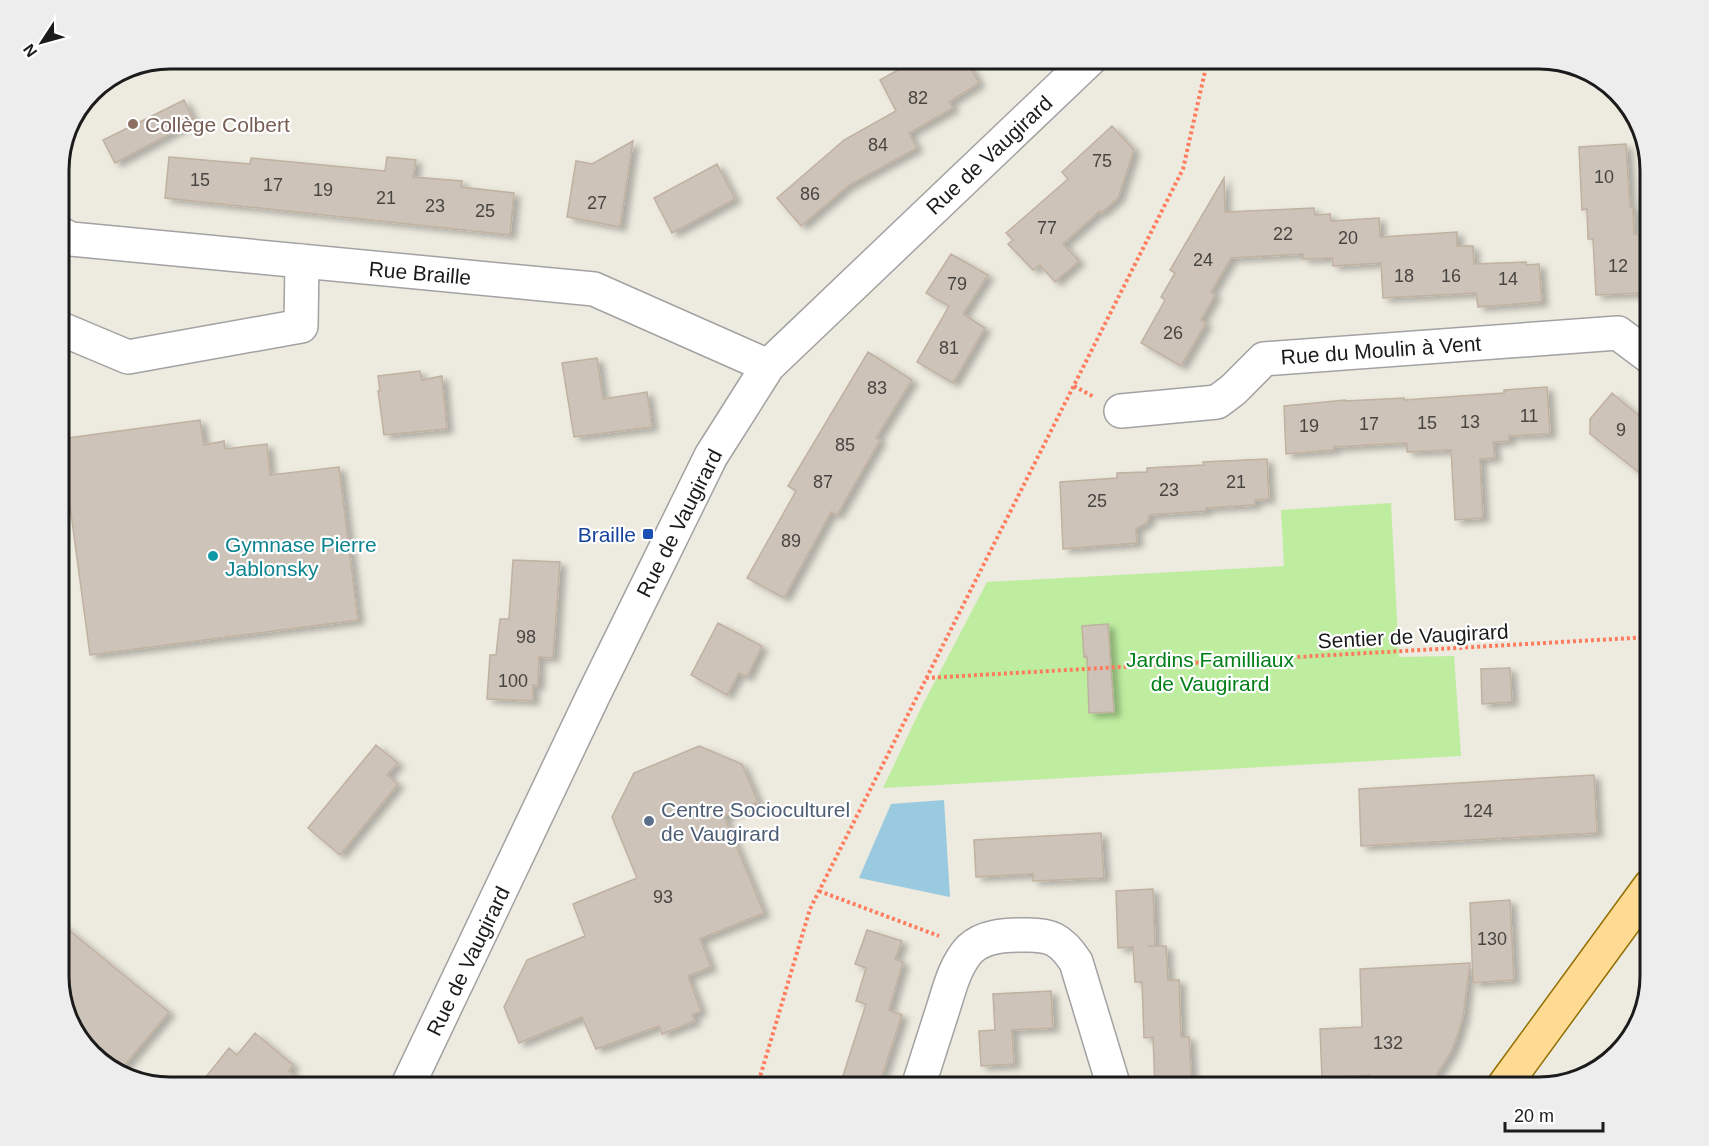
<svg xmlns="http://www.w3.org/2000/svg" width="1709" height="1146" viewBox="0 0 1709 1146" font-family="Helvetica,sans-serif">
  <style>
    .grass { fill: #beed9f }
    .pitch { fill: #74e5c3 }
    .water { fill: #9acae0 }
    .building { fill: #cdc3b8; stroke: #c0b1a0; stroke-width: 1.5; filter: url(#shadow) }
    .lines { fill: none; stroke-linecap: round; stroke-linejoin: round }
    .minor-casing { stroke: #a2a2a2; stroke-width: 36 }
    .major-casing { stroke: #916e00; stroke-width: 36 }
    .path { stroke: #ff7d5e; stroke-width: 4; stroke-dasharray: 3 3; stroke-linecap: butt }
    .minor { stroke: #fff; stroke-width: 33 }
    .major { stroke: #ffda92; stroke-width: 33 }
    .education-dot { fill: #8d6e63; stroke: #fff; stroke-width: 2 }
    .transit-dot { fill: #1a4fb4; stroke: #fff; stroke-width: 2 }
    .culture-dot { fill: #0f9aa8; stroke: #fff; stroke-width: 2 }
    .service-dot { fill: #5c6f8a; stroke: #fff; stroke-width: 2 }
    .labels { text-anchor: middle; dominant-baseline: central; stroke-width: 4.5; stroke-linejoin: round; paint-order: stroke }
    .number-label { font-size: 18px; fill: #484542 }
    .education-label { font-size: 21px; fill: #785e54; stroke: #fff; text-anchor: start }
    .street-label { font-size: 21px; fill: #1b1b1b; stroke: #fff }
    .transit-label { font-size: 21px; fill: #164399; stroke: #fff; text-anchor: end }
    .culture-label { font-size: 21px; fill: #0d838f; stroke: #fff; text-anchor: start }
    .park-label { font-size: 21px; fill: #027f18; stroke: #fff }
    .service-label { font-size: 21px; fill: #4e5e75; stroke: #fff; text-anchor: start }
    .rim { fill: none; stroke: #1b1b1b; stroke-width: 3 }
  </style>
  <defs>
    <filter id="shadow"><feDropShadow dx="6" dy="4" stdDeviation="3" flood-color="#0004"/></filter>
  </defs>
  <rect width="100%" height="100%" fill="#edeadf"/>
  <!-- grass -->
  <path class="grass" d="M1391 503 1399 657 1454 656 1461 756 883 788 921 708 987 582 1284 566 1281 510Z"/>
  <!-- pitch -->
  <path class="pitch" d="M59 584 68 652 59 653Z"/>
  <!-- water -->
  <path class="water" d="M944 800 950 897 859 878 891 804Z"/>
  <!-- building -->
  <path class="building" d="M919 58H965L979 83 949 102 953 108 909 133 917 148 849 185 801 226 777 198 844 140 896 111 880 80Z
    M184 100 194 121 115 163 103 140Z
    M1112 126 1134 150 1118 198 1101 213 1100 211 1063 244 1079 261 1055 282 1040 265 1033 270 1008 244 1013 240 1006 233 1068 179 1062 172Z
    M633 141 620 227 567 217 576 161 592 164Z
    M1626 144 1630 207H1633L1634 234 1640 235 1642 293 1596 295 1593 239H1588L1587 209 1582 210 1579 147Z
    M169 157 250 164 251 158 385 171 387 157 416 160 413 177 462 181 461 187 514 193 510 235 165 198Z
    M717 164 735 199 672 233 654 198Z
    M1224 178 1225 212 1314 208 1315 215 1330 214 1331 221 1379 218 1380 237 1457 232V246H1473L1474 264 1526 262V265L1539 264 1542 302 1478 307 1476 293 1383 298 1381 263 1333 266 1332 258 1303 259V254L1231 258 1211 292 1215 295 1201 320 1206 323 1181 366 1141 343 1165 300 1161 297 1175 273 1170 270Z
    M951 254 988 275 963 314 985 328 953 383 917 362 949 306 926 293Z
    M868 352 912 380 876 438 880 440 837 515 831 512 784 598 747 578 796 491 788 486Z
    M597 358 603 399 647 392 652 427 574 437 562 363Z
    M420 371 422 380 442 376 447 429 384 435 378 391H380L378 376Z
    M1547 387 1550 434 1509 436V441L1493 442 1495 458 1480 459 1483 518 1455 520 1451 450 1407 452V443L1334 447V450L1286 454 1284 406 1345 400V401L1404 398V400L1504 393V390Z
    M1612 393 1650 425V481L1590 434V419Z
    M200 420 204 445 224 441 225 449 267 444 270 475 339 467 358 620 90 655 61 439Z
    M1267 459 1269 499 1255 500V505L1206 508V511L1149 515 1148 522 1136 529 1137 543 1063 549 1060 482 1117 478V473L1147 472V468L1204 465 1203 462Z
    M513 560 560 562 553 658 539 657 538 686 533 685V701L487 699 490 655H496L500 619H509Z
    M718 623 762 646 747 677 739 673 727 695 691 675Z
    M1108 624 1114 712 1089 713 1087 656 1084 657 1082 626Z
    M1510 668 1512 702 1482 704 1481 669Z
    M376 745 398 763 387 775 398 784 340 855 308 828Z
    M699 746 742 764 758 802 724 816 764 913 700 939 711 967 688 976 701 1011 692 1015 695 1021 662 1034 659 1026 596 1049 582 1017 519 1043 504 1007 527 960 585 936 573 904 637 878 612 817 634 773Z
    M1594 775 1597 833 1361 846 1359 789Z
    M1101 833 1104 878 1033 881V874L976 877 974 840Z
    M1153 889 1155 946H1148H1166L1168 980H1179L1181 1037H1189L1192 1088H1155L1153 1037 1144 1038 1142 982H1135L1133 947 1118 948 1116 891Z
    M1510 900 1514 980 1473 983 1470 903Z
    M59 922 169 1012 119 1072 108 1069 73 1032 59 983Z
    M867 930 902 941 895 959 903 962 889 1010 902 1015 878 1088H839L866 1004 856 1001 866 968 855 964Z
    M1470 963 1463 1017 1458 1034 1451 1052 1428 1088H1404L1403 1078 1370 1079V1075L1322 1078 1320 1029 1362 1027 1360 969Z
    M1051 991 1053 1028 1012 1030 1014 1064 981 1066 979 1031 995 1030 993 994Z
    M255 1033 293 1065 289 1071 307 1088H197L229 1048 237 1055Z"/>
  <g class="lines">
    <defs>
      <path id="minor" d="M59 233 71 239 594 289 768 366
        M59 328 128 357 301 326 302 261
        M1121 411 1217 402 1233 390 1264 359 1618 333 1650 357
        M407 1087 593 696 711 456 768 366 1091 58
        M918 1087C926 1062 934 1037 942 1012 949 991 954 966 970 949 984 936 1005 935 1023 935 1050 934 1061 939 1076 962L1114 1087"/>
      <path id="major" d="M1503 1087 1650 886"/>
    </defs>
    <!-- minor casing -->
    <use href="#minor" class="minor-casing"/>
    <!-- major casing -->
    <use href="#major" class="major-casing"/>
    <!-- path -->
    <path class="path" d="M1074 386 1094 397
      M926 678 1650 637
      M819 891 939 936
      M757 1087 810 909 1183 169 1208 58"/>
    <!-- minor -->
    <use href="#minor" class="minor"/>
    <!-- major -->
    <use href="#major" class="major"/>
  </g>
  <!-- markers -->
  <circle class="education-dot" cx="133" cy="124" r="6"/>
  <rect class="transit-dot" x="642" y="528" width="12" height="12" rx="3"/>
  <circle class="culture-dot" cx="213" cy="556" r="6"/>
  <circle class="service-dot" cx="649" cy="821" r="6"/>
  <g class="labels">
    <!-- number labels -->
    <g class="number-label">
      <text x="918" y="98">82</text>
      <text x="878" y="145">84</text>
      <text x="1102" y="161">75</text>
      <text x="1604" y="177">10</text>
      <text x="200" y="180">15</text>
      <text x="273" y="185">17</text>
      <text x="323" y="190">19</text>
      <text x="810" y="194">86</text>
      <text x="386" y="198">21</text>
      <text x="597" y="203">27</text>
      <text x="435" y="206">23</text>
      <text x="485" y="211">25</text>
      <text x="1047" y="228">77</text>
      <text x="1283" y="234">22</text>
      <text x="1348" y="238">20</text>
      <text x="1203" y="260">24</text>
      <text x="1618" y="266">12</text>
      <text x="1404" y="276">18</text>
      <text x="1451" y="276">16</text>
      <text x="1508" y="279">14</text>
      <text x="957" y="284">79</text>
      <text x="1173" y="333">26</text>
      <text x="949" y="348">81</text>
      <text x="877" y="388">83</text>
      <text x="1529" y="416">11</text>
      <text x="1470" y="422">13</text>
      <text x="1427" y="423">15</text>
      <text x="1369" y="424">17</text>
      <text x="1309" y="426">19</text>
      <text x="1621" y="430">9</text>
      <text x="845" y="445">85</text>
      <text x="823" y="482">87</text>
      <text x="1236" y="482">21</text>
      <text x="1169" y="490">23</text>
      <text x="1097" y="501">25</text>
      <text x="791" y="541">89</text>
      <text x="526" y="637">98</text>
      <text x="513" y="681">100</text>
      <text x="1478" y="811">124</text>
      <text x="663" y="897">93</text>
      <text x="1492" y="939">130</text>
      <text x="1388" y="1043">132</text>
    </g>
    <!-- education labels -->
    <g class="education-label">
      <text x="145" y="124">Collège Colbert</text>
    </g>
    <!-- street labels -->
    <g class="street-label">
      <text transform="translate(989 155) rotate(-43)">Rue de Vaugirard</text>
      <text transform="translate(420 273) rotate(5)">Rue Braille</text>
      <text transform="translate(1381 350) rotate(-4)">Rue du Moulin à Vent</text>
      <text transform="translate(679 523) rotate(-63)">Rue de Vaugirard</text>
      <text transform="translate(1413 636) rotate(-3)">Sentier de Vaugirard</text>
      <text transform="translate(468 961) rotate(-64)">Rue de Vaugirard</text>
    </g>
    <!-- transit labels -->
    <g class="transit-label">
      <text x="636" y="534">Braille</text>
    </g>
    <!-- culture labels -->
    <g class="culture-label">
      <text x="225" y="544">Gymnase Pierre<tspan x="225" dy="24">Jablonsky</tspan></text>
    </g>
    <!-- park labels -->
    <g class="park-label">
      <text x="1210" y="659">Jardins Familliaux<tspan x="1210" dy="24">de Vaugirard</tspan></text>
    </g>
    <!-- service labels -->
    <g class="service-label">
      <text x="661" y="809">Centre Socioculturel<tspan x="661" dy="24">de Vaugirard</tspan></text>
    </g>
  </g>
  <!-- crop -->
  <path d="M0 0H1709V1146H0ZM170 69H1539A101 101 0 0 1 1640 170V976A101 101 0 0 1 1539 1077H170A101 101 0 0 1 69 976V170A101 101 0 0 1 170 69Z" fill="#ededed" fill-rule="evenodd"/>
  <path class="rim" d="M170 69H1539A101 101 0 0 1 1640 170V976A101 101 0 0 1 1539 1077H170A101 101 0 0 1 69 976V170A101 101 0 0 1 170 69Z"/>
  <!-- north arrow -->
  <g transform="translate(42 42) rotate(234)" stroke="#ffffff" stroke-width="4.5" paint-order="stroke">
  <path d="M0-4.5L10 22L0 15L-10 22Z" fill="#1b1b1b"/>
  <text y="-9" font-size="16" font-weight="bold" text-anchor="middle" fill="#1b1b1b">N</text>
  </g>
  <!-- scale -->
  <path d="M1505 1122v9h98v-9" fill="none" stroke="#1b1b1b" stroke-width="3"/>
  <text x="1514" y="1122" font-size="18" fill="#1b1b1b" stroke="#ffffff" stroke-width="4.5" paint-order="stroke">20 m</text>
</svg>
